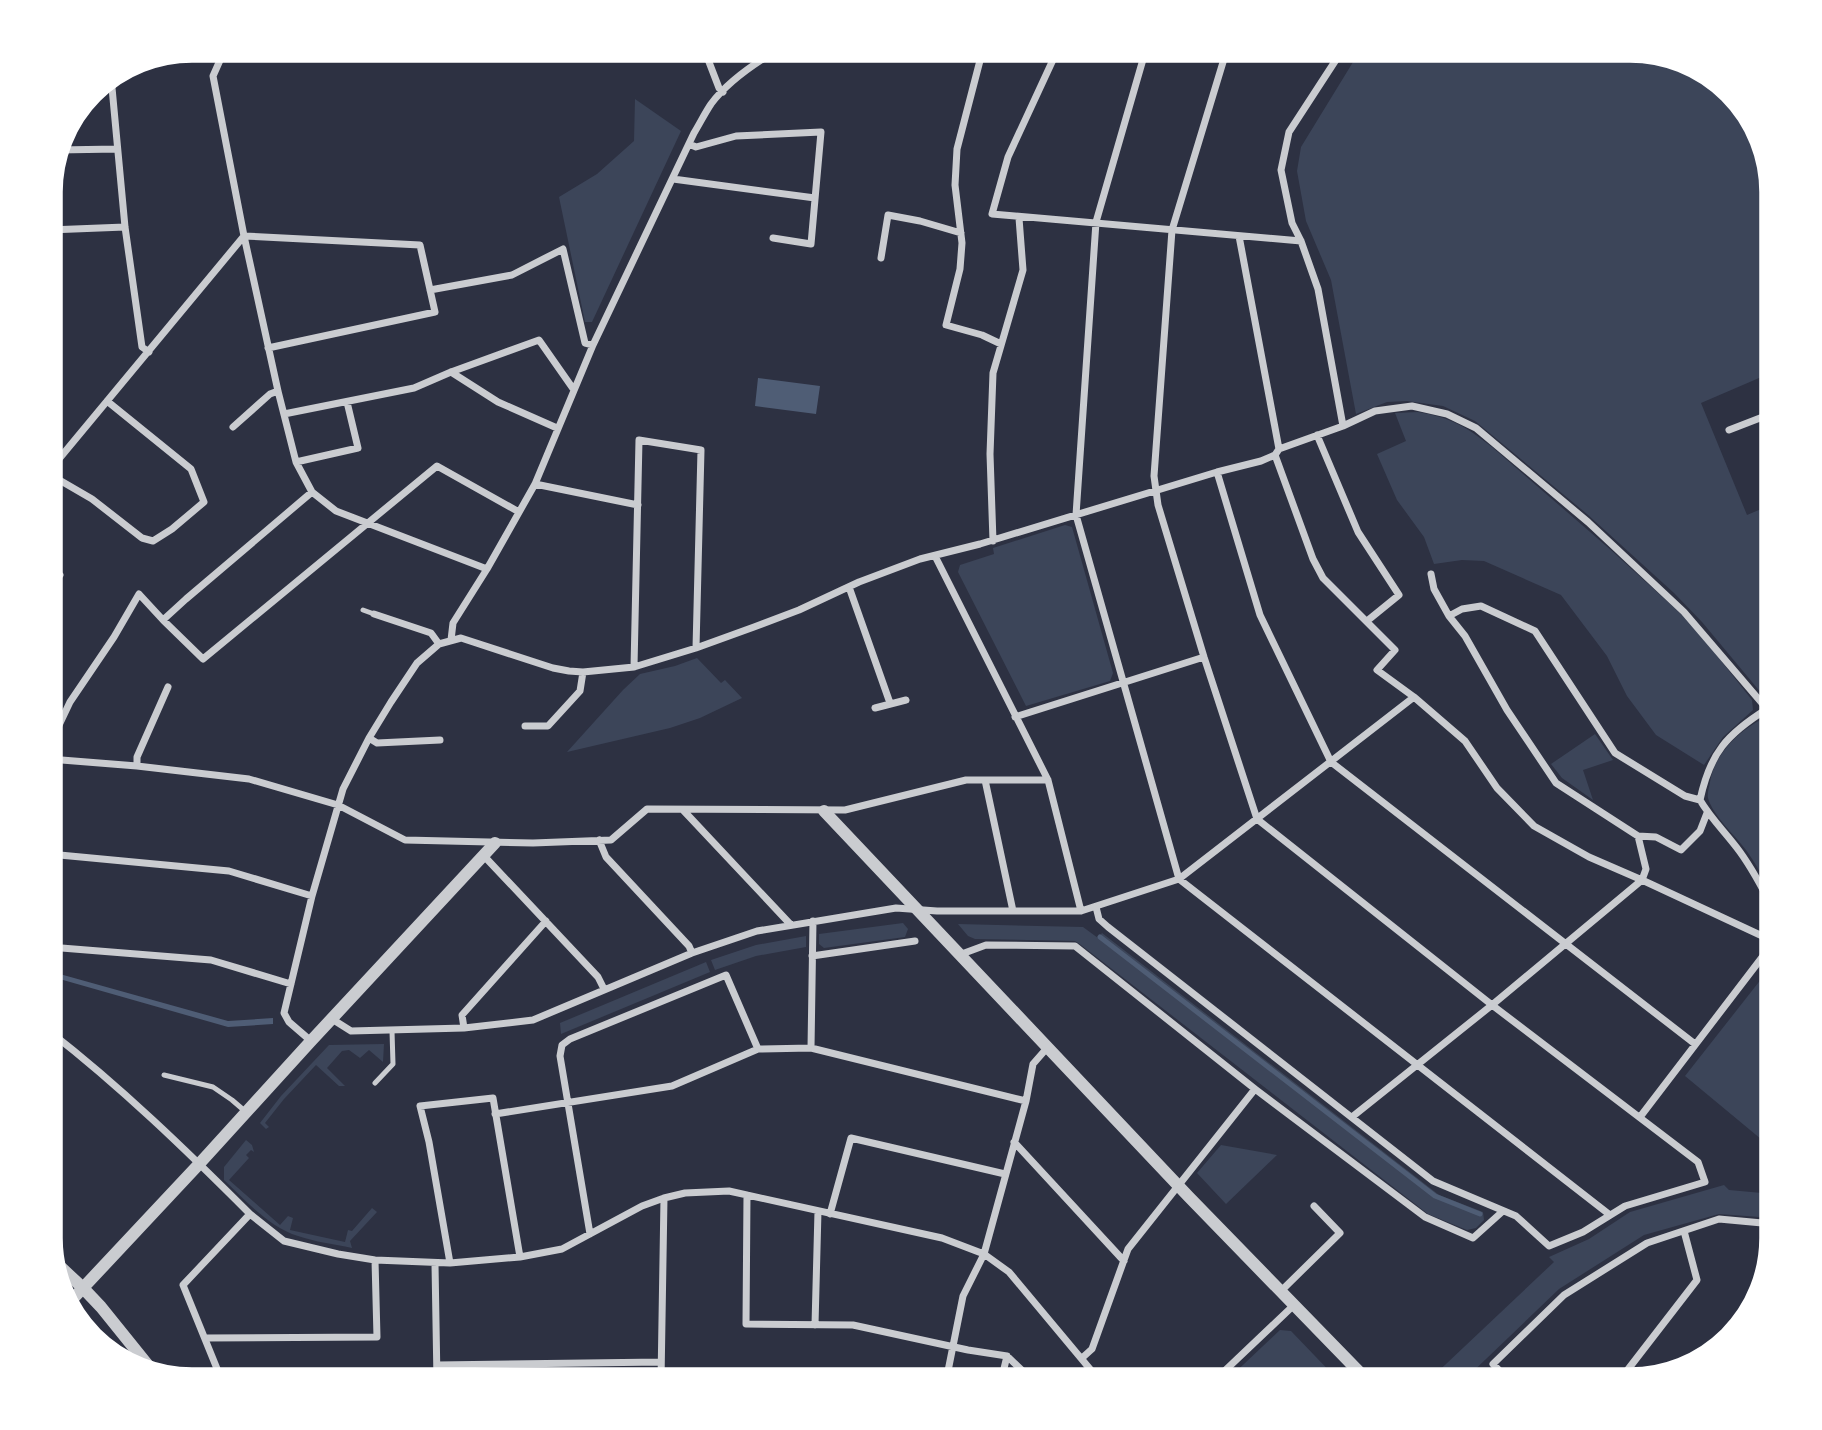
<svg xmlns="http://www.w3.org/2000/svg" width="1822" height="1430" viewBox="0 0 1822 1430" font-family="Figtree,sans-serif">
  <style>
    .green { fill: #3c4559 }
    .water { fill: #4f5d75 }
    .lines { fill: none; stroke-linecap: round; stroke-linejoin: round }
    .stream { stroke: #4f5d75; stroke-width: 5 }
    .service { stroke: #caccd0; stroke-width: 5 }
    .minor { stroke: #caccd0; stroke-width: 7 }
    .tertiary { stroke: #caccd0; stroke-width: 12 }
    .rim { fill: none; stroke: #fff; stroke-width: 3.5 }
  </style>
  <rect width="100%" height="100%" fill="#2d3142"/>
  <!-- green -->
  <path class="green" d="M1361 49H1630L1684 60 1724 84 1758 129 1773 192V372L1701 403 1747 515 1773 504V700L1762 694 1702 622 1674 593 1587 514 1475 421 1443 406 1407 401 1387 402 1356 414 1331 280 1306 221 1297 171 1301 147Z
    M635 99 681 131 592 322H585L559 197 597 174 634 141Z
    M1418 412C1452 418 1465 426 1492 447L1612 551 1680 613 1711 648 1752 700 1753 710 1723 737 1704 765 1656 735 1627 696 1607 656 1561 595 1484 561 1462 560 1434 564 1424 537 1397 500 1377 454 1406 441 1395 413Z
    M1065 525 1072 527 1113 673 1110 681 1026 706 958 572 960 565 994 554 993 548Z
    M697 658 721 683 725 680 742 698 700 718 670 728 567 752 623 690 640 674 675 666Z
    M1773 714V897C1765 881 1757 865 1746 850 1735 835 1713 816 1708 798 1707 793 1709 788 1710 782 1715 751 1745 725 1773 714Z
    M1595 734 1613 760 1583 770 1593 800 1562 778 1551 764Z
    M903 923 908 929 905 937 824 948 819 944V934Z
    M958 924 1083 927 1098 938 1102 933 1439 1195 1483 1212 1484 1220 1476 1228 1467 1230 1428 1214 1081 945 1075 941 975 939 968 936Z
    M806 936V947L756 956 715 970 711 960 756 945Z
    M706 962 710 972 561 1034 560 1023Z
    M1773 964V1149L1685 1076Z
    M384 1044 383 1062 369 1050 360 1058 349 1050 342 1051 327 1068 345 1086H339L316 1065 284 1099 265 1123 269 1127 266 1129 260 1123 281 1096 329 1045Z
    M246 1140 252 1145 254 1152 251 1150 246 1155 249 1158 229 1180 280 1225 288 1216 293 1218 290 1230 345 1242 348 1230 352 1231 372 1208 377 1212 350 1241 352 1248C334 1244 315 1242 298 1236 269 1227 246 1201 224 1180V1167Z
    M1221 1145 1277 1155 1226 1204 1197 1173Z
    M1724 1185 1729 1190 1773 1194V1218L1719 1214 1644 1235 1559 1289 1463 1381H1428L1554 1262 1549 1257 1589 1239 1630 1212Z
    M1280 1330 1291 1331 1339 1381H1322L1317 1376 1311 1381H1226Z"/>
  <!-- water -->
  <path class="water" d="M758 378 820 386 816 414 755 406Z
    M49 971 228 1021 273 1018V1024L228 1027 49 976Z"/>
  <g class="lines">
    <!-- stream -->
    <path class="stream" d="M1100 937 1435 1196 1480 1214"/>
    <!-- service -->
    <path class="service" d="M363 610 374 614
      M164 1075 213 1087 232 1100 246 1112
      M375 1083 393 1064 392 1031"/>
    <!-- minor -->
    <path class="minor" d="M225 49 213 76 244 236 278 391 296 462 312 492 336 511 487 569
      M704 49 719 88 723 92
      M983 49 957 149 955 185 962 243 960 269 946 325 982 335 1001 344
      M1058 49 1008 157 992 214 1301 241
      M1146 49 1096 222 1076 515 1179 879 1610 1215
      M111 77 125 227 142 347 149 352
      M689 144 696 147 736 136 821 132 811 244 773 238
      M58 150 117 149
      M673 179 815 198
      M49 230 125 227
      M1239 236 1279 449
      M881 258 888 215 920 221 961 233
      M430 290 512 275 563 249 585 343 593 345
      M49 344 57 343 49 236
      M451 372 498 402 557 428
      M284 414 414 388 451 372 539 340 574 390
      M1343 426 1318 289 1301 241 1292 223 1281 170 1289 132 1343 49
      M233 427 270 394 278 391
      M1729 430 1773 413
      M1317 435 1358 532 1399 595 1367 621
      M1275 455 1313 559 1323 578 1395 650 1377 670 1414 697 1465 741 1497 788 1534 826 1589 857 1642 880 1773 941
      M296 462 358 448 347 402
      M49 471 244 236 420 245 435 312 268 348
      M1217 472 1260 615 1331 762 1695 1044
      M49 474 92 499 142 538 153 541 172 529 204 502 191 469 107 401
      M535 484 638 505
      M993 541 990 454 993 373 1023 270 1019 218
      M935 556 1048 780 1081 911
      M49 569 60 575
      M1431 574 1434 589 1449 616 1465 636 1507 710 1556 783 1638 836 1656 837 1681 850 1700 831 1707 813
      M849 587 890 703
      M374 614 431 633 439 644
      M1449 616 1462 609 1481 606 1535 631 1615 753 1685 796 1700 800
      M163 620 186 599 312 492
      M451 640 453 623 487 569 535 484 593 345 694 133C700 123 705 113 711 104 728 81 755 63 779 49
      M634 667 639 440 701 450 696 648
      M875 708 906 700
      M1767 709C1727 734 1710 753 1700 800 1711 819 1727 834 1740 852 1753 870 1763 889 1773 909
      M1015 717 1204 657
      M525 726H548L580 691 583 672
      M369 738 377 743 440 740
      M49 759 137 766 249 779 338 805 405 840 533 843 611 840 647 809 845 810 966 780H1048
      M50 759 52 740 70 702 114 637 139 594 163 620 203 659 437 466 519 512
      M137 766V757L168 687
      M985 780 1013 911
      M683 810 791 925
      M599 840 606 857 689 946 692 953
      M49 854 229 871 312 896
      M484 856 598 977 604 989
      M1096 907 1099 919 1108 927 1433 1181 1516 1216 1549 1246 1583 1232 1625 1206 1705 1182 1698 1162 1492 1005 1257 819 1204 657 1158 505 1154 476 1172 230 1227 49
      M49 947 211 960 291 984
      M959 955 986 945 1075 946 1255 1089 1425 1217 1473 1238 1503 1211
      M812 956 915 941
      M332 1019 351 1031 464 1028 533 1020 692 953 757 931 896 908 937 911H1081L1179 879 1414 697
      M464 1028 462 1015 546 921
      M49 1031C121 1087 186 1150 250 1214L183 1285 222 1381
      M311 1041 289 1022 284 1013 312 896 343 789 369 738 391 702 417 663 439 644 461 638 553 668 569 671 583 672 634 667 696 648 754 627 799 610 859 582 920 559 980 544 1217 472 1261 461 1275 455 1279 449 1343 426 1375 411 1412 406 1447 414 1476 428 1588 522 1684 612 1767 709 1773 708
      M811 1048 813 921
      M495 1114 672 1086 758 1049 811 1048 1026 1101
      M1352 1117 1492 1005 1642 880 1646 869 1638 836
      M1640 1117 1773 943
      M1014 1142 1124 1261
      M747 1195 746 1324 853 1325 968 1350 1007 1356 1033 1381
      M250 1214 284 1241 338 1254 375 1260 450 1263 520 1257 562 1249 642 1206 664 1198 685 1193 729 1191 942 1238 984 1254 1009 1272 1100 1381
      M830 1214 851 1138 1005 1174
      M590 1234 560 1056 562 1045 570 1039 726 975 758 1049
      M450 1263 429 1142 420 1106 493 1098 520 1257
      M435 1264 437 1381
      M1280 1292 1340 1233 1314 1206
      M815 1325 818 1211
      M205 1338 377 1337 375 1260
      M1082 1358 1092 1349 1128 1249 1255 1089
      M437 1365 661 1362
      M661 1381 664 1198
      M946 1381 963 1296 984 1254 1026 1101 1033 1064 1047 1048
      M1001 1381 1007 1356
      M1214 1381 1294 1305
      M1509 1381 1493 1364 1564 1295 1647 1243 1719 1219 1773 1224
      M1619 1381 1697 1280 1684 1231"/>
    <!-- tertiary -->
    <path class="tertiary" d="M824 811 1189 1197 1368 1381
      M52 1259 83 1288 101 1307 155 1374
      M67 1305 200 1163 311 1041 495 843"/>
  </g>
  <!-- crop -->
  <path d="M0 0H1822V1430H0ZM192 61H1630A131 131 0 0 1 1761 192V1238A131 131 0 0 1 1630 1369H192A131 131 0 0 1 61 1238V192A131 131 0 0 1 192 61Z" fill="#fff" fill-rule="evenodd"/>
  <path class="rim" d="M192 61H1630A131 131 0 0 1 1761 192V1238A131 131 0 0 1 1630 1369H192A131 131 0 0 1 61 1238V192A131 131 0 0 1 192 61Z"/>
</svg>
